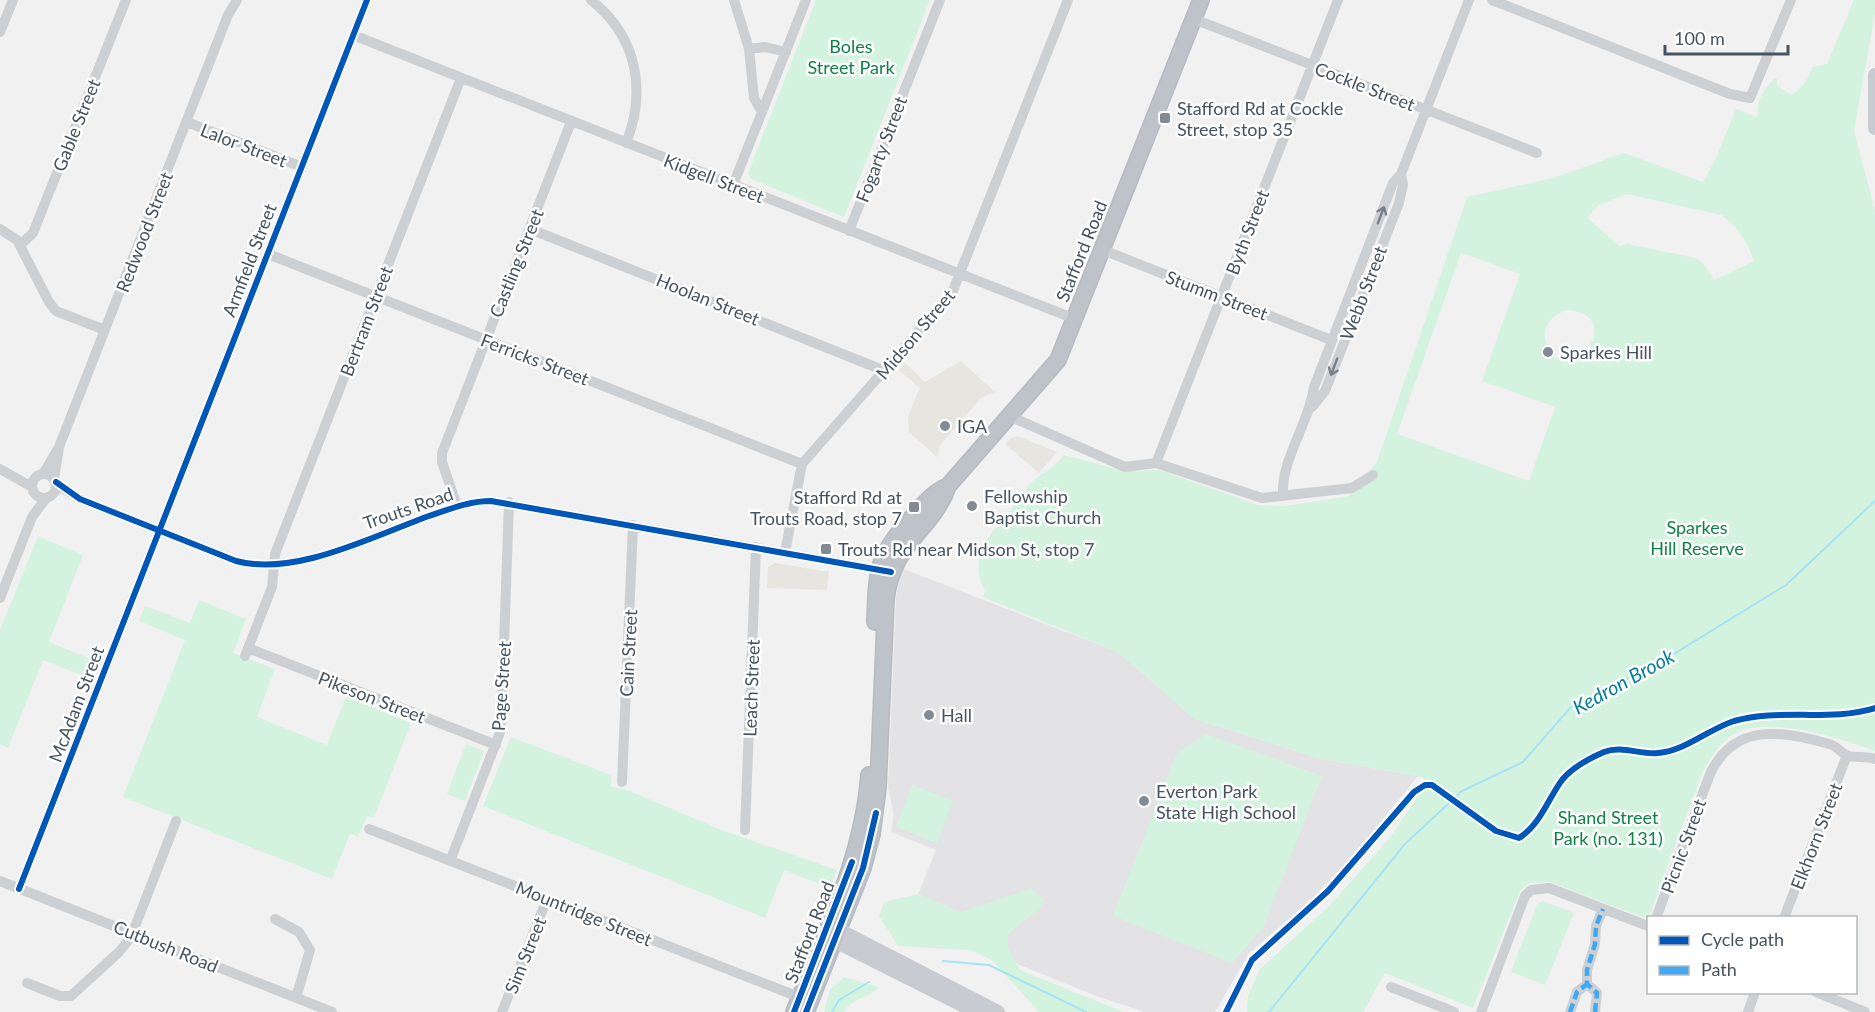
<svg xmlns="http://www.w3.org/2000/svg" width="1875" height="1012" viewBox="0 0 1875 1012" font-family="Lato,sans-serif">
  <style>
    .commercial { fill: #e7e5df }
    .education { fill: #e3e2e4 }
    .green { fill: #d4f3df; fill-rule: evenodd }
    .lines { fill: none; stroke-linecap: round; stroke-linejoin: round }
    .stream { stroke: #a6e3f3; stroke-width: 2 }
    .highway-casing { stroke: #b6bbc1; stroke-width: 18 }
    .minor { stroke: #cdd0d2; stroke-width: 10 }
    .major { stroke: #c8ccd0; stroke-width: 14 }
    .highway { stroke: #bdc3c8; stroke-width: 15 }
    .quiet { stroke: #3fa9f5; stroke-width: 4.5; stroke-dasharray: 9 4.5; stroke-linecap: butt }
    .cycleway-casing { stroke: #fff; stroke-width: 10 }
    .cycleway { stroke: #0057b8; stroke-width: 6 }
    .oneway { stroke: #757f88 }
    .poi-dot { fill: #828b93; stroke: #fff; stroke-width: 2 }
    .labels { text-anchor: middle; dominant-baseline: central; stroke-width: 5; stroke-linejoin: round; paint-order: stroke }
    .park-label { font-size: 18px; fill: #0e8349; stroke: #fff }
    .street-label { font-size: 18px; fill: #465460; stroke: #fff }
    .poi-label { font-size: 18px; fill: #465460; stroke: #fff; text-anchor: start }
    .water-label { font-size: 20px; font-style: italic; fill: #037fa0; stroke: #fff }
  </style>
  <rect width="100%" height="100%" fill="#f2f1f1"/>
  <!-- commercial -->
  <path class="commercial" d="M961 361 995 392 982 397 941 444 937 457 909 432 908 416 920 388 899 370 905 363 925 382Z
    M1017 436 1057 452 1039 473 1005 444 1011 438Z
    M775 563 829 572 827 590 767 588 768 567Z"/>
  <!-- education -->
  <path class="education" d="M901 568 1118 652 1195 719 1321 759 1418 776 1351 858 1309 902 1249 953 1215 1012H1145L1099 997 908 920 936 850 891 832 894 815 888 788 896 598Z"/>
  <!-- green -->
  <path class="green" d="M816 0H930L844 217 751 179 748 173Z
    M1854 0H1875V14L1854 131 1875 210V751C1839 738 1772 716 1736 733 1721 740 1711 758 1703 771L1648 919 1549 882 1529 883 1520 891 1473 1008 1385 973 1363 1012H1247L1248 996 1260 969 1329 906 1389 839 1428 781 1418 776 1321 759 1195 719 1118 652 983 597 985 591C966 556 992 533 1013 507 1020 498 1027 485 1036 478 1048 470 1054 467 1064 455L1124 471 1160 470 1258 505 1285 506 1349 496 1377 462 1467 197 1553 178 1624 153 1703 182 1716 158 1736 109 1758 117C1756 100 1764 90 1774 78H1778L1777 86 1792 95C1802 88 1809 79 1812 67L1827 64ZM1627 194 1721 215C1739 228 1747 242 1754 261L1714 280 1704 264 1695 258 1628 244 1619 246 1588 218 1598 205ZM1461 253 1520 274 1482 381 1555 407 1529 481 1397 434ZM1568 310C1629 316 1569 393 1547 345 1540 328 1552 314 1568 310Z
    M38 536 83 555 49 642 96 661 89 678 43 660 8 748 0 744V630Z
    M199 600 246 619 233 653 275 669 257 717 327 745 346 697 411 723 374 818 367 816 358 837 350 834 332 879 123 797 185 640 139 621 145 606 190 623Z
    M1206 734 1322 776 1263 928 1232 963 1113 916 1177 753Z
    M511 737 611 775V787L627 790 722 830 837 870 830 888 784 870 765 918 483 806Z
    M466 744 484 751 465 801 447 794Z
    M912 785 953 801 937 843 896 827Z
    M1031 889 1044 899 1040 908 1007 935 1008 948 1020 970 1124 1012H1039L992 960 970 950 898 946 879 916 884 902 918 894 961 912Z
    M1543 901 1574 913 1545 985 1511 972 1537 904Z
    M844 977 879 987C869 998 852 998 844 1012H824L830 990Z"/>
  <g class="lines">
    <!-- stream -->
    <path class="stream" d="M943 961 989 965 1086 1012
      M832 1012 839 1000 869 982
      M1269 1012 1405 844 1462 791 1523 762 1571 707 1616 682 1646 671 1786 585 1875 501"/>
    <defs>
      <path id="highway" d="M875 622C877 569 876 556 913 516 924 504 933 492 948 486
        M794 1012C824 935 863 858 869 775
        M806 1012 863 868 872 834 878 787 886 599C892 543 933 530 948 486L1058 360 1201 0"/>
    </defs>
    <!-- highway casing -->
    <use href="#highway" class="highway-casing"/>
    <!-- minor -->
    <path class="minor" d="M591 0C637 36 647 91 626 143
      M1492 0 1730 94 1750 98 1791 0
      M1194 19 1537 153
      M0 32 13 0
      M353 35 1075 319
      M749 49 765 47 786 52
      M762 112 806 0
      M187 122 302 167
      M733 185 762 112 754 98 749 49 734 0
      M0 229 17 240 49 302 56 311 105 330
      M530 229 885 371
      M849 231 940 0
      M20 245 33 233 126 0
      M1103 250 1331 340
      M268 254 802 464
      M1312 407 1325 391 1399 203 1403 185 1401 174
      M1009 416 1125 467 1156 463 1262 498 1352 488 1373 475
      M1156 463 1338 0
      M0 469 32 487
      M32 486a12 12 0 1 1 24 0a12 12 0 1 1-24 0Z
      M43 474 59 447 228 15 237 0
      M54 479 59 448
      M56 484 80 499 236 561C295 577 373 536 429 516 450 509 469 501 491 501L886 571
      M1283 495C1281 459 1309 424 1314 387L1393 183 1401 174 1469 0
      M457 506 442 462V453L571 122
      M785 552 802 464 952 293 1068 0
      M0 598 32 517 46 498
      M248 648 496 745
      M245 656 272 587 275 554 461 78
      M622 782 633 525
      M369 829 799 997
      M745 830 756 547
      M450 861 501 730 509 502
      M0 881 332 1012
      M19 889 367 0
      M1656 918 1710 774C1734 723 1781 730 1829 744 1837 746 1841 753 1848 756 1856 758 1866 756 1875 759
      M1784 918 1847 755
      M275 919 299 932 310 950 296 998
      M27 983 60 996H71L119 952 131 937 176 821
      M1391 987 1454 1012
      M1816 992 1865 1012
      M502 1012 547 899
      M1481 1012 1525 896 1531 890 1549 888 1648 926
      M1570 1012 1577 992 1587 984
      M1595 1012 1597 993 1587 984V970L1595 944 1596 926 1603 909
      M1748 1012 1755 992"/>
    <!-- major -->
    <path class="major" d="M1875 75V128
      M829 925 998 1012
      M825 936 976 1012"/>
    <!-- highway -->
    <use href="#highway" class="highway"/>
    <!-- quiet -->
    <path class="quiet" d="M1570 1012 1577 992 1587 984
      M1595 1012 1597 993 1587 984V970L1595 944 1596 926 1603 909"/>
    <defs>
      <path id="cycleway" d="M56 482 80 499 236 561C295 577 373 536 429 516 450 509 469 501 491 501L891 572
        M19 889 367 0
        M794 1012 852 862
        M806 1012 863 868 876 813
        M1226 1012 1252 960 1328 891 1414 792 1425 785H1432L1496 831 1519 838C1540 825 1548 799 1562 780 1572 768 1590 758 1604 752 1622 745 1640 755 1658 753 1685 751 1709 729 1734 721 1780 708 1830 722 1875 708"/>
    </defs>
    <!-- cycleway casing -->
    <use href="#cycleway" class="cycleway-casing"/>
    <!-- cycleway -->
    <use href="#cycleway" class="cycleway"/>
  </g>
  <!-- one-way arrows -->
  <defs><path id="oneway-shaft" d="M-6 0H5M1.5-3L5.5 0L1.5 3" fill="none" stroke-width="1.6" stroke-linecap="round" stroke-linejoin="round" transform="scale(1.5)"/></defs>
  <g class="oneway">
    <use href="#oneway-shaft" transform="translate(1381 215) rotate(-69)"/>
    <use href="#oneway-shaft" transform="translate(1334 367) rotate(111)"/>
  </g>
  <!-- markers -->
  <g class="poi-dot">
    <rect x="1159" y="112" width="12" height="12" rx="3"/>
    <circle cx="1548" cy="352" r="6"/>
    <circle cx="945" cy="426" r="6"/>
    <circle cx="972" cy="506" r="6"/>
    <rect x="908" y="501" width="12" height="12" rx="3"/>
    <rect x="820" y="543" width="12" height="12" rx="3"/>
    <circle cx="929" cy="715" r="6"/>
    <circle cx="1144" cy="801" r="6"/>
  </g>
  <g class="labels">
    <!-- park labels -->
    <g class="park-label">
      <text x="851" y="46">Boles<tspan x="851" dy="21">Street Park</tspan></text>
      <text x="1697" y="527">Sparkes<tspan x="1697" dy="21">Hill Reserve</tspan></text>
      <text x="1608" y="817">Shand Street<tspan x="1608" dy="21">Park (no. 131)</tspan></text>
    </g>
    <!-- street labels -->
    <g class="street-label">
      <text transform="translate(1365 86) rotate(21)">Cockle Street</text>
      <text transform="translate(76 125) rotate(-68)">Gable Street</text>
      <text transform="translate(244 145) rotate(21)">Lalor Street</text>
      <text transform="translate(881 149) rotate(-69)">Fogarty Street</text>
      <text transform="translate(714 178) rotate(21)">Kidgell Street</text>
      <text transform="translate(144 232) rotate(-69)">Redwood Street</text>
      <text transform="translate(1247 232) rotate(-69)">Byth Street</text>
      <text transform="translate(1081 251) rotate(-68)">Stafford Road</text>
      <text transform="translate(249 260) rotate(-69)">Armfield Street</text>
      <text transform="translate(516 263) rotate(-68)">Castling Street</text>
      <text transform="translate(1363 293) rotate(-69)">Webb Street</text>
      <text transform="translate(1217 295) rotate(21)">Stumm Street</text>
      <text transform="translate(708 299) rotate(22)">Hoolan Street</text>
      <text transform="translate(366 321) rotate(-69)">Bertram Street</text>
      <text transform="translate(915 334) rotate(-50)">Midson Street</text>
      <text transform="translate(535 359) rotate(21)">Ferricks Street</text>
      <text transform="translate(408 508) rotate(-19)">Trouts Road</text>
      <text transform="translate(628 653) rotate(-87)">Cain Street</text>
      <text transform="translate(501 686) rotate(-86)">Page Street</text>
      <text transform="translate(751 688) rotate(-88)">Leach Street</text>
      <text transform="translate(372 697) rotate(21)">Pikeson Street</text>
      <text transform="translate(76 704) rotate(-69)">McAdam Street</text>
      <text transform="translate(1816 836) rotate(-69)">Elkhorn Street</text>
      <text transform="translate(1683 846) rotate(-70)">Picnic Street</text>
      <text transform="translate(584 913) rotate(22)">Mountridge Street</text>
      <text transform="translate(809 932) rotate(-69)">Stafford Road</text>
      <text transform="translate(166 946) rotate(22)">Cutbush Road</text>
      <text transform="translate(525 955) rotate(-68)">Sim Street</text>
    </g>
    <!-- poi labels -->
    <g class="poi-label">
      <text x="1177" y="108">Stafford Rd at Cockle<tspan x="1177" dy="21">Street, stop 35</tspan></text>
      <text x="1560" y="352">Sparkes Hill</text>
      <text x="957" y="426">IGA</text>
      <text x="984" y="496">Fellowship<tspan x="984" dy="21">Baptist Church</tspan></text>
      <text x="902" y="497" text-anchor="end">Stafford Rd at<tspan x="902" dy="21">Trouts Road, stop 7</tspan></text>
      <text x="838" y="549">Trouts Rd near Midson St, stop 7</text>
      <text x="941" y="715">Hall</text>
      <text x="1156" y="791">Everton Park<tspan x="1156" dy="21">State High School</tspan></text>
    </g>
    <!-- water labels -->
    <g class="water-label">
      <text transform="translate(1623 681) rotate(-29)">Kedron Brook</text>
    </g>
  </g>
  <!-- legend -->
  <rect x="1647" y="916" width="210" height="78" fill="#ffffff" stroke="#b5bbbf" stroke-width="1.5"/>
  <rect x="1659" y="936" width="30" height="9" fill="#0057b8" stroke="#b5bbbf" stroke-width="1.5"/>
  <text x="1701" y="946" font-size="18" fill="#465460">Cycle path</text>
  <rect x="1659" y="966" width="30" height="9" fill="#3fa9f5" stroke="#b5bbbf" stroke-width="1.5"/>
  <text x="1701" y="976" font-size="18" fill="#465460">Path</text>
  <!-- scale -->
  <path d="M1665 45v9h123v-9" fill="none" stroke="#465460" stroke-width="3"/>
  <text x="1674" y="45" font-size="18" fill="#465460" stroke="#ffffff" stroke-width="4.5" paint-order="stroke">100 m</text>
</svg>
